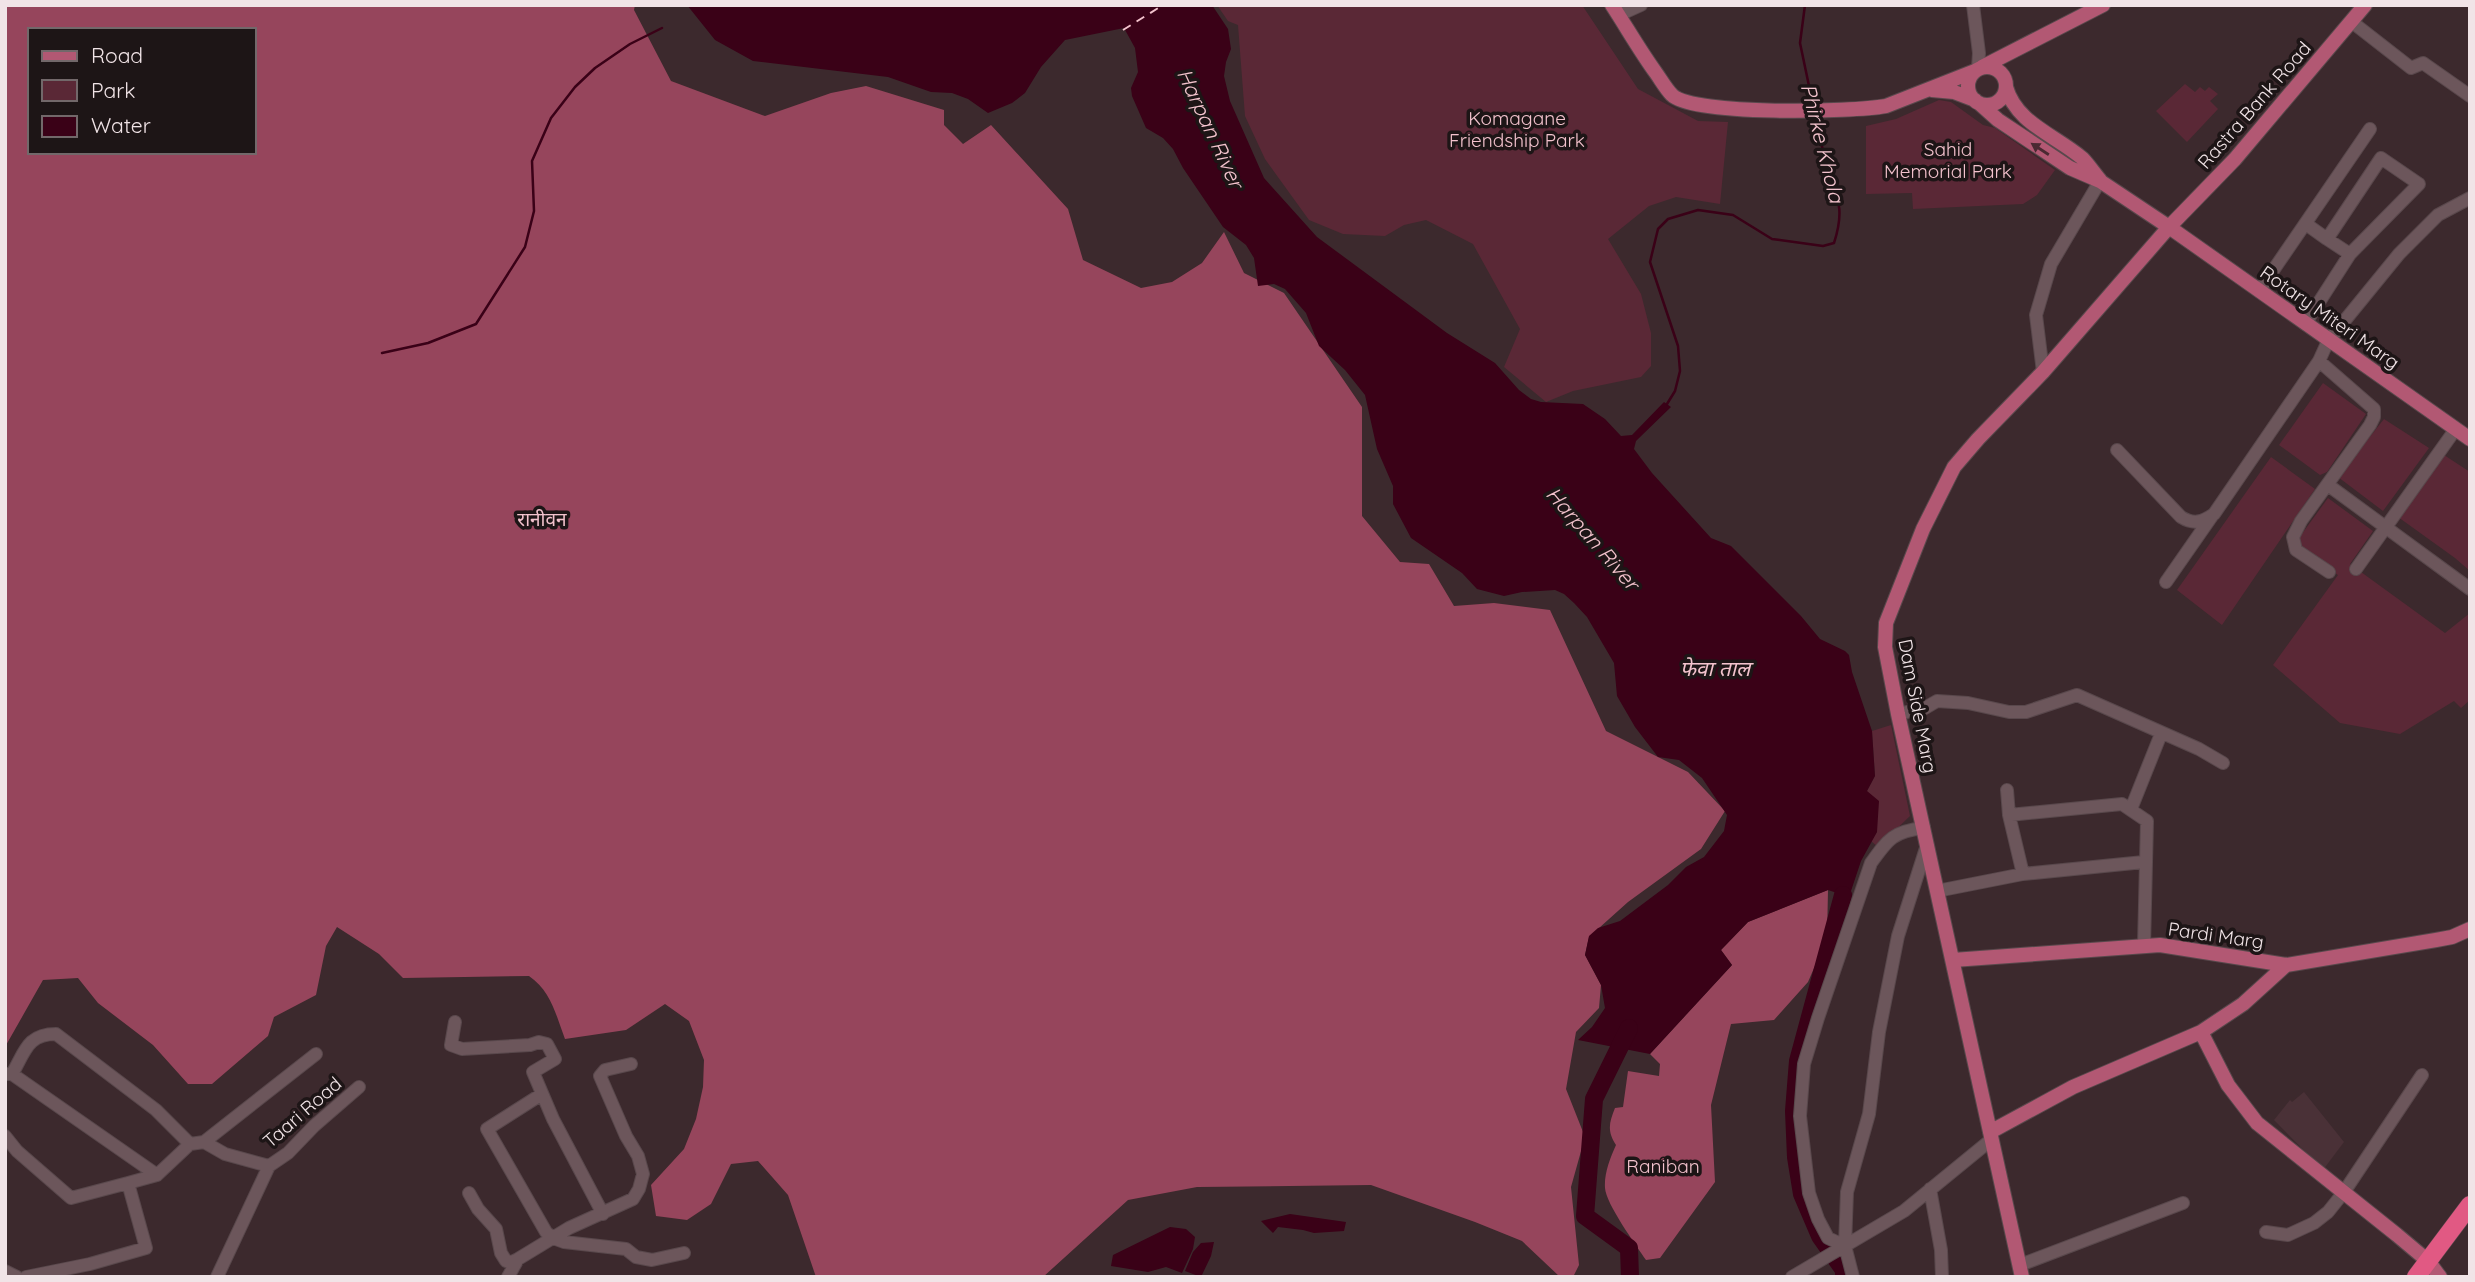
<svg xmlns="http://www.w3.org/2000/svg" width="2475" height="1282" viewBox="0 0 2475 1282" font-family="Quicksand,'Noto Sans Devanagari',sans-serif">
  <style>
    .built { fill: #4a3137 }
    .green { fill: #5a2836 }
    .forest { fill: #96455c; fill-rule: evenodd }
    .water { fill: #3a0117 }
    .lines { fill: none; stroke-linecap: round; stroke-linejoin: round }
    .stream { stroke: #3a0117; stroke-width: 2.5 }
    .river { stroke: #3a0117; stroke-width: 18 }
    .ferry { stroke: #f3c3cd; stroke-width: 2; stroke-dasharray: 9 7; stroke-linecap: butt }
    .minor-casing { stroke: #59484c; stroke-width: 14 }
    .major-casing { stroke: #59484c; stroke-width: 16 }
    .highway-casing { stroke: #59484c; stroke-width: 19 }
    .minor { stroke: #6c565b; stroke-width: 12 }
    .major { stroke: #b25873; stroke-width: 14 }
    .highway { stroke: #e15983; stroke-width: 18 }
    .oneway { fill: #4a2932 }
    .labels { text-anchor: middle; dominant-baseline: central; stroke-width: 7; stroke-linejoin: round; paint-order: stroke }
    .street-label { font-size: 19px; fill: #f1e4e7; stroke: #1d1516 }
    .park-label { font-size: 19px; fill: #f3c2cd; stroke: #1d1516 }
    .water-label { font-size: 21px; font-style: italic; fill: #f3c3cd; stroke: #1d1516 }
  </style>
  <rect width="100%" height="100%" fill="#3c292d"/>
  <!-- built -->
  <path class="built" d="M2304 1092 2344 1142 2323 1170 2274 1120 2290 1100 2292 1102Z"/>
  <!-- green -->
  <path class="green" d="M1217 5H1582L1638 89 1698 121 1728 122 1720 204 1676 197 1649 206 1608 239 1641 294 1651 333V366L1641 377 1573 391 1546 402 1504 367 1520 329 1473 244 1426 220 1404 225 1385 236 1343 234 1309 220 1265 159 1245 116 1238 25 1228 21Z
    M2185 84 2195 92 2200 87 2205 91 2209 87 2218 94 2210 101 2218 109 2187 142 2156 111Z
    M1939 100 1951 102 1983 125 1995 128 2055 170 2037 195 2023 204 1913 209 1912 193 1866 194V126L1896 119Z
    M2323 383 2366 414 2327 472 2320 475 2279 445Z
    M2384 419 2429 448 2383 511 2338 477Z
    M2444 455 2470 472V571L2455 558 2398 517Z
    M2271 457 2315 489 2222 625 2177 590Z
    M2328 498 2373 531 2350 564 2445 633 2470 613V700L2461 708 2454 701 2400 734 2340 723 2273 665 2338 575 2297 546 2296 542Z
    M1891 725 1910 816 1878 847 1871 841 1877 832 1867 791 1875 776 1872 731Z"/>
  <!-- forest -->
  <path class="forest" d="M5 5H635L634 10 671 81 765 116 831 93 866 86 944 110V125L963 144 991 125 1068 209 1083 260 1141 288 1172 282 1202 263 1224 232 1244 273 1284 293 1362 407V516L1400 562 1429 564 1454 606 1494 603 1550 610 1606 731 1688 772 1725 811 1701 849 1628 902 1589 937 1585 955 1601 985 1599 1008 1576 1032 1566 1089 1585 1137 1571 1187 1579 1265 1573 1277H1560L1522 1241 1475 1222 1371 1185 1197 1187 1128 1200 1043 1277H816L788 1195 758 1161 731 1164 711 1204 687 1220 656 1216 651 1185 684 1149 696 1119 703 1087 704 1060 689 1021 665 1004 626 1030 565 1039C556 1015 551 991 529 976L403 978 379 954 337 927 326 946 316 995 274 1017 268 1036 212 1084H188L153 1045 98 1003 78 978 43 980 5 1047ZM30 30H254V152H30Z
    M1828 890 1827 938 1808 982 1774 1020 1731 1024 1711 1105 1715 1182 1660 1258 1646 1260C1636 1245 1606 1204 1605 1188 1604 1174 1610 1158 1616 1145 1607 1131 1609 1123 1615 1108L1623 1107 1628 1071 1659 1076 1660 1064 1650 1054 1732 965 1721 950 1748 922Z"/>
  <!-- water -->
  <path class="water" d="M687 5H1212L1228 29 1231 49 1226 62 1224 76 1230 101 1264 178 1317 237 1447 333 1495 363 1519 390 1531 399 1541 402 1583 404 1605 419 1621 436 1632 435 1664 402 1671 407 1636 441 1634 449 1652 473 1711 538 1731 546 1801 616 1820 639 1845 651 1849 655 1852 672 1872 731 1875 776 1867 791 1879 801 1877 832 1861 861 1849 897 1828 890 1748 922 1721 950 1732 965 1650 1054 1578 1040 1592 1027 1605 1008 1601 985 1585 955 1589 936 1598 928 1620 921 1668 885 1686 867 1704 857 1724 831 1727 815 1702 778 1679 760 1658 757 1635 727 1617 696 1614 663 1587 617 1574 603 1564 594 1555 590 1522 592 1504 596 1477 589 1462 573 1411 538 1393 504V486L1377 449 1365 395 1345 370 1319 346 1306 313 1285 289 1274 284 1258 286 1254 258 1246 245 1223 227 1183 168 1173 149 1163 138 1146 128 1132 96 1131 88 1138 72 1135 48 1124 28 1065 40 1041 67 1025 93 1012 103 988 113 968 99 952 93 931 92 888 77 753 61 715 40Z
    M1290 1214 1346 1222 1344 1231 1314 1233 1303 1230 1278 1227 1273 1233 1261 1221Z
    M1170 1227 1186 1229 1195 1237 1193 1249 1182 1273 1166 1267 1148 1272 1111 1266 1113 1255Z
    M1214 1242 1211 1256 1201 1277 1185 1271 1193 1252 1201 1243Z"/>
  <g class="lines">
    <!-- stream -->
    <path class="stream" d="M1805 5 1800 43 1813 105
      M382 353 428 343 476 324 525 247 534 211 532 161 551 118 575 87 595 68 630 44 662 28
      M1667 404 1675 391 1680 371 1678 346 1650 262 1658 229 1668 219 1698 210 1733 215 1772 239 1823 246 1834 243C1846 206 1836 197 1826 163 1822 148 1819 131 1815 115"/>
    <!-- river -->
    <path class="river" d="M1843 895 1798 1061 1794 1111 1796 1157 1802 1194 1820 1236 1844 1270V1277
      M1629 1028 1594 1099 1585 1216 1629 1248 1630 1277"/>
    <!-- ferry -->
    <path class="ferry" d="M1123 30 1163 5"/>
    <defs>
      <path id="minor" d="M1973 5 1979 53 1978 69
        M1619 15 1641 5
        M2352 22 2411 68 2423 63 2470 96
        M2327 239 2350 254
        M2259 291 2370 129
        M2305 324 2350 254 2419 184 2381 158 2327 239 2306 224
        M2319 361 2374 409V417L2370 425 2301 521 2293 537 2296 550 2329 572
        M2043 372 2036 315 2051 264 2100 181
        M2117 450 2181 517C2194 525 2202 522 2214 514L2319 361 2328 341 2399 254 2438 215 2470 198
        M2328 485 2470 589
        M2356 569 2455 430
        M2166 582 2212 516
        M1898 714 1925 708 1937 701 1968 703 2009 712H2026L2077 695 2199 749 2223 763
        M2007 790 2009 815 2023 874
        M2131 809 2161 734
        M2009 815 2122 804 2147 821 2144 946
        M1937 891 2023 874 2144 862
        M455 1022 451 1045 462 1049 530 1045 539 1042 547 1044 555 1059 533 1072 553 1119 603 1214
        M5 1074H12C25 1052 27 1034 56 1034L156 1110 190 1144 157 1175 128 1183 146 1248 90 1264 26 1277
        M12 1074 157 1175
        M542 1094 487 1129 546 1232 553 1238 564 1242 626 1249 636 1257 652 1260 684 1253
        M5 1136 17 1151 71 1198 128 1183
        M204 1142 225 1154 269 1166
        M190 1144 204 1142 316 1054
        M269 1166 288 1153 314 1126 359 1087
        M1930 1189 1941 1250 1942 1277
        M469 1193 478 1209 496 1229 501 1253 506 1261 512 1262 518 1259
        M2266 1232 2288 1235 2314 1223 2328 1212 2344 1192 2422 1075
        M1845 1246 1828 1238 1818 1219 1809 1193 1800 1116 1804 1064 1818 1018 1871 863C1888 839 1894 831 1924 828
        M2020 1265 2183 1203
        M5 1271 17 1277
        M217 1277 269 1166
        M508 1277 518 1259 569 1228 633 1199 639 1189 643 1174 638 1156 626 1136 600 1076 605 1070 631 1064
        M1792 1277 1904 1211 1992 1139
        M1853 1277 1845 1246 1847 1192 1869 1114 1879 1032 1898 936 1927 845"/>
      <path id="major" d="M1612 5C1627 28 1640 51 1656 73 1661 80 1666 89 1672 95 1694 116 1853 112 1886 106L1975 71
        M1982 67 2103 5
        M1968 86a19 19 0 1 1 38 0a19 19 0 1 1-38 0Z
        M2006 87C2016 123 2055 135 2082 158 2088 164 2094 173 2100 180
        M1932 90 1954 92 1975 100
        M1979 103 1998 120 2070 168 2100 181 2169 227 2470 439
        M1953 960 2160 945 2286 965 2436 940 2452 937 2470 929
        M2201 1032 2228 1085 2257 1123 2397 1235 2428 1261 2440 1277
        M1990 1132 2073 1087 2201 1032 2243 1004 2286 965
        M2022 1277 1898 714 1885 647 1886 623 1923 529 1954 467 1978 439 2043 372 2169 227 2235 159 2365 5"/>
      <path id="highway" d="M2416 1277 2470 1205"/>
    </defs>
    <!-- minor casing -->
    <use href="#minor" class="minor-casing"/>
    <!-- major casing -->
    <use href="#major" class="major-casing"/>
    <!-- highway casing -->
    <use href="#highway" class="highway-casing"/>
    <!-- minor -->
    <use href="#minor" class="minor"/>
    <!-- major -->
    <use href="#major" class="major"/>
    <!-- highway -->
    <use href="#highway" class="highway"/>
  </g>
  <!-- one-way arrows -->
  <defs><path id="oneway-solid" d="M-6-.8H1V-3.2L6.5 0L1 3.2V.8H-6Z" transform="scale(1.75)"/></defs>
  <use class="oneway" href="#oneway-solid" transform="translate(2040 149) rotate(-147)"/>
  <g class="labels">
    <!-- street labels -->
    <g class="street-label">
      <text transform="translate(2254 105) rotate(-49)">Rastra Bank Road</text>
      <text transform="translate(2330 317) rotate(35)">Rotary Miteri Marg</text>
      <text transform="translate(1918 706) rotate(79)">Dam Side Marg</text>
      <text transform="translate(2216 935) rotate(8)">Pardi Marg</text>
      <text transform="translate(302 1112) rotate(-41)">Taari Road</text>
    </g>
    <!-- park labels -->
    <g class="park-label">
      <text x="1517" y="118">Komagane<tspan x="1517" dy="22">Friendship Park</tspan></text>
      <text x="1948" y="149">Sahid<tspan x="1948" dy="22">Memorial Park</tspan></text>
      <text x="542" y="519">रानीवन</text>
      <text x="1663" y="1166">Raniban</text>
    </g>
    <!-- water labels -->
    <g class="water-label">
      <text transform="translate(1211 128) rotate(65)">Harpan River</text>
      <text transform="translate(1823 143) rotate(76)">Phirke Khola</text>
      <text transform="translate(1593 538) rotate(49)">Harpan River</text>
      <text x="1715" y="668">फेवा ताल</text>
    </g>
  </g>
  <!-- border -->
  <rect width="2475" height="1282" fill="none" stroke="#f1e4e7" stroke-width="14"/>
  <!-- legend -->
  <rect x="28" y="28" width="228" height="126" fill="#1d1516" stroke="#72686a" stroke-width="2"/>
  <rect x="42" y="51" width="35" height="10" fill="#b25873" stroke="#72686a" stroke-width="2"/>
  <text x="91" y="63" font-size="21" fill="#f1e4e7">Road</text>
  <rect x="42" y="80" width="35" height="21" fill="#5a2836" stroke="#72686a" stroke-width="2"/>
  <text x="91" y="98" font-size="21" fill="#f1e4e7">Park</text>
  <rect x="42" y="116" width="35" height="21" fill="#3a0117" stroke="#72686a" stroke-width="2"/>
  <text x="91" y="133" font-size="21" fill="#f1e4e7">Water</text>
</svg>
